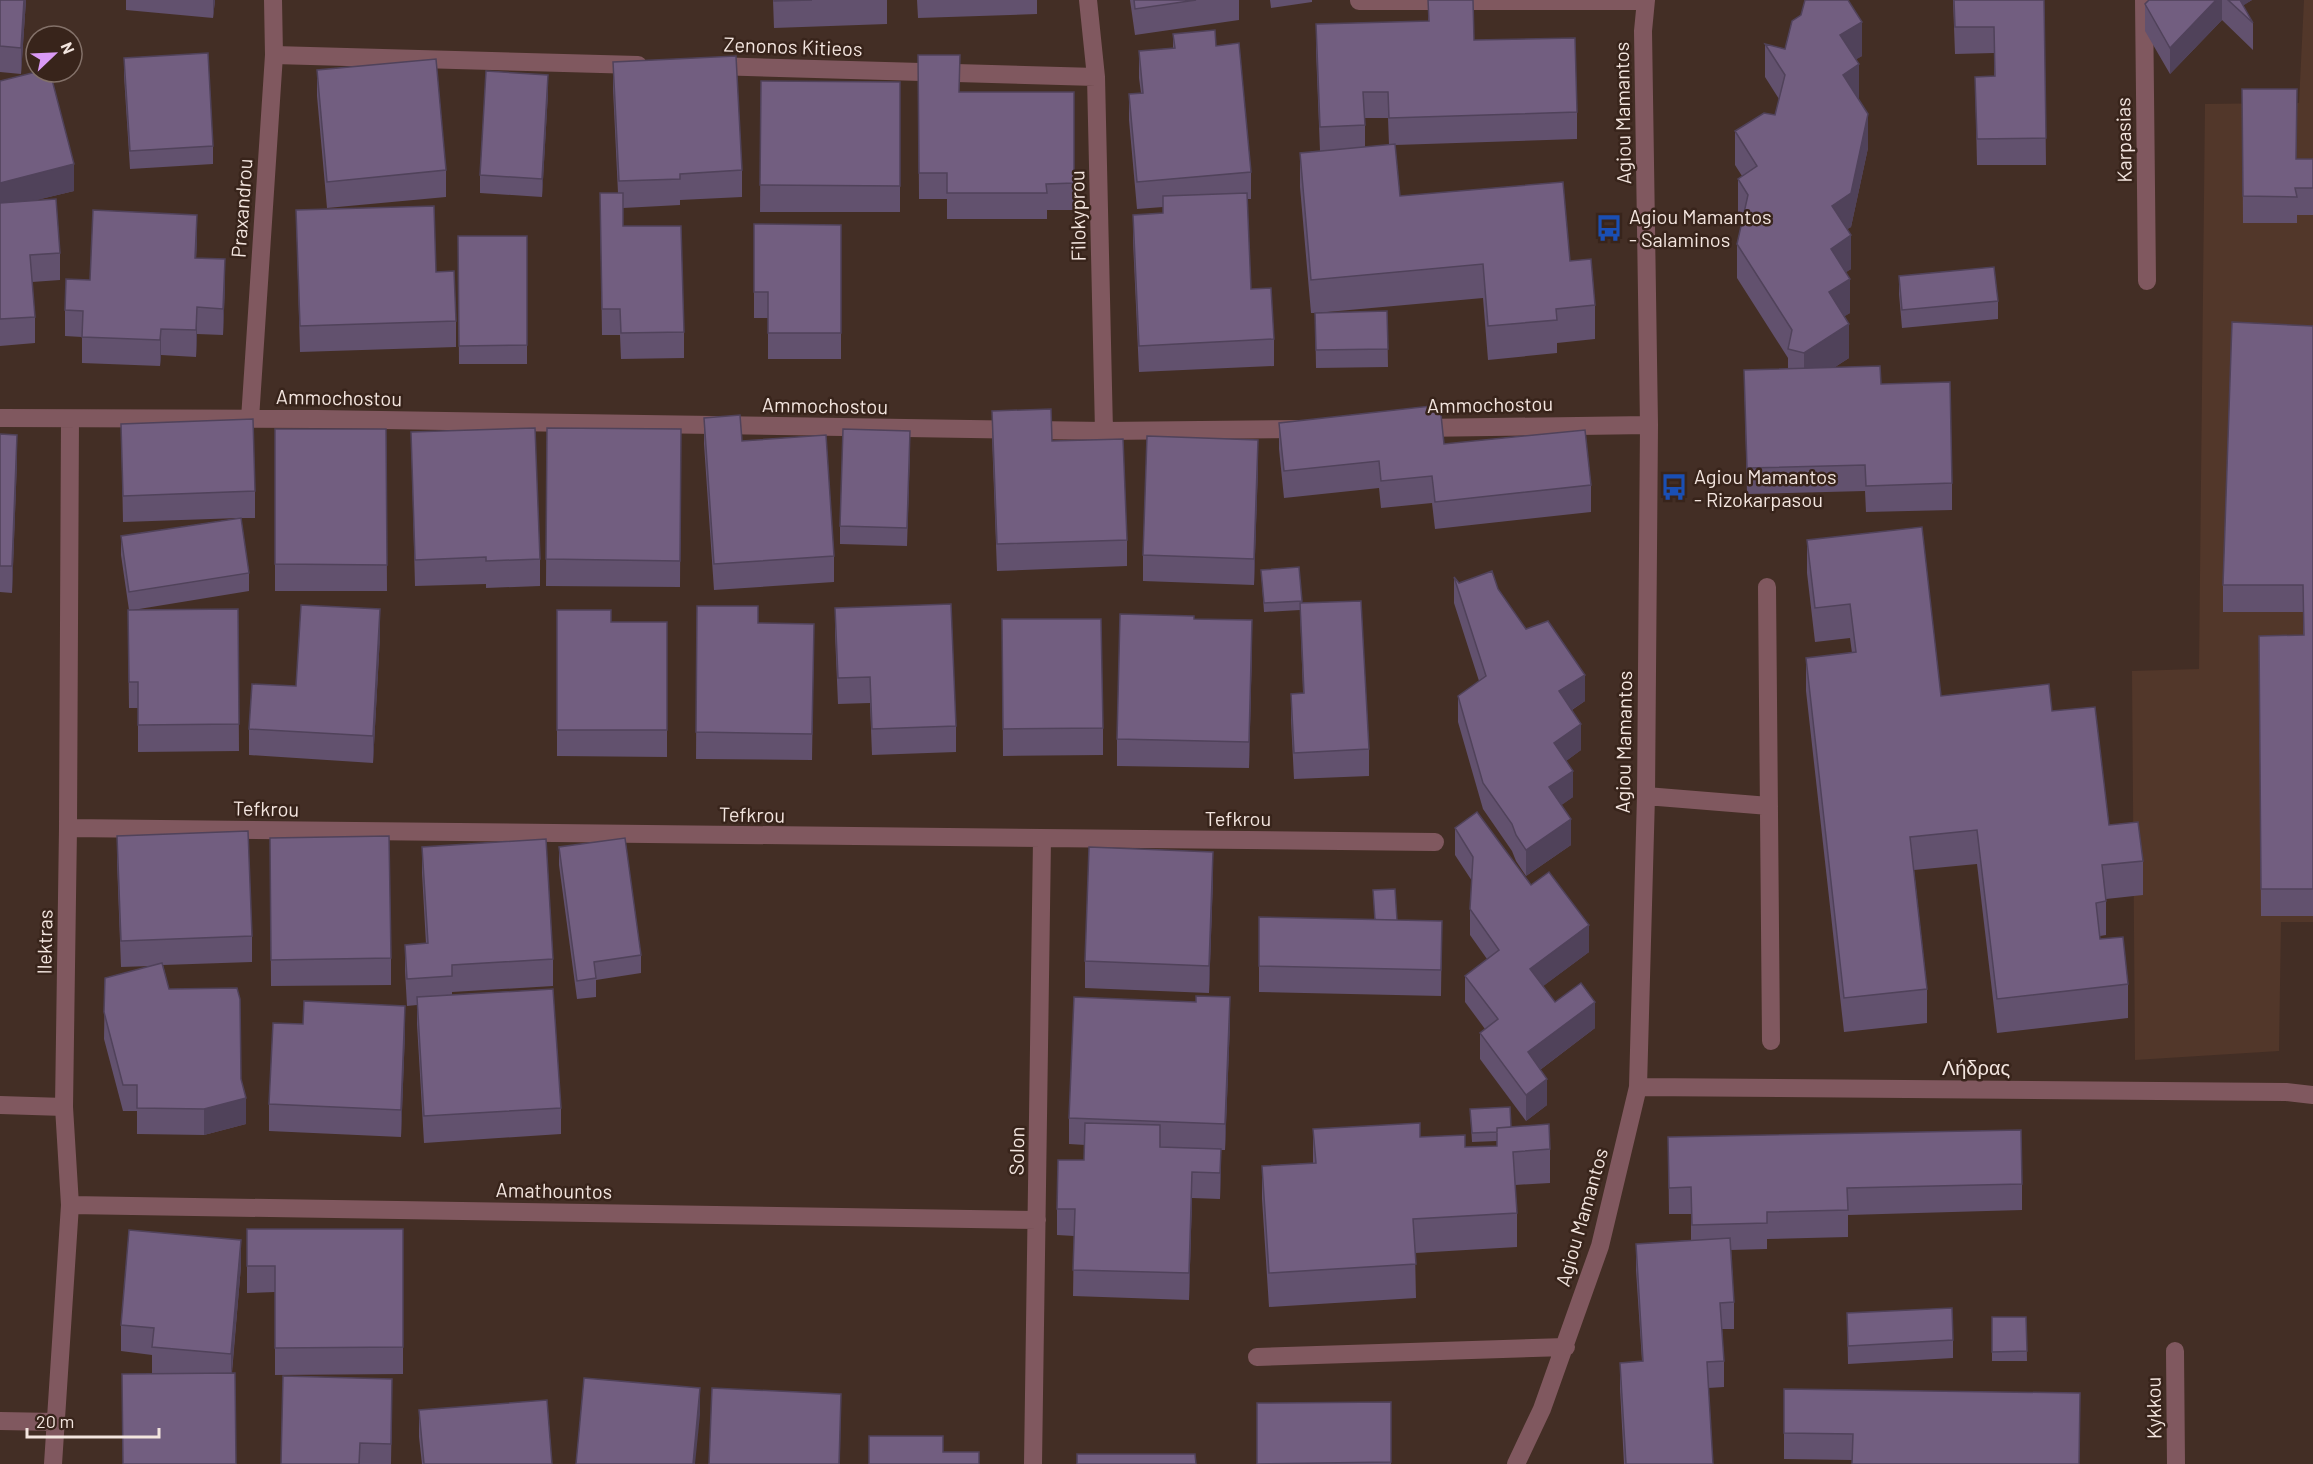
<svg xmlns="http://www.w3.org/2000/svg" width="2313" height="1464" viewBox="0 0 2313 1464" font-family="Barlow,sans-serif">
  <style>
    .built { fill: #52372a }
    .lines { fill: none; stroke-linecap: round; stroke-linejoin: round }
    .minor { stroke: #80585f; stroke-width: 18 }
    .wall { fill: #62516e; fill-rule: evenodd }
    .shaded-wall { fill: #50425a }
    .building { fill: #725e80; stroke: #50425a; stroke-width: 1.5 }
    .labels { text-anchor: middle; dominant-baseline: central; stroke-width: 5; stroke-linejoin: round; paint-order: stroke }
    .street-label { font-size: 20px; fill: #f3e5df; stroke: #38241b }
    .poi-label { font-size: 20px; fill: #f3e5df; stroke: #38241b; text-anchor: start }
  </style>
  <rect width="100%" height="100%" fill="#432e25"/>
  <!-- built -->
  <path class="built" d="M2304 0H2313V922H2281L2279 1051 2135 1060 2132 671 2199 669 2205 104 2299 103Z"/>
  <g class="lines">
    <!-- minor -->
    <path class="minor" d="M1088 0 1096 77 1104 431
      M2144 0 2147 281
      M1359 1H1646
      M274 55 638 65
      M713 66 1096 77
      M0 418 318 419 1104 431 1302 429
      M250 419 274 55 273 0
      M1419 428 1649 425
      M1767 587 1771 1041
      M1646 796 1769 806
      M68 828 1435 842
      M1638 1087 2286 1092 2313 1095
      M0 1105 64 1107
      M70 1205 1037 1220
      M2175 1351 2176 1464
      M1257 1357 1566 1347
      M0 1421 55 1422
      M53 1464 70 1205 64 1107 68 828 70 419
      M1033 1464 1042 839
      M1516 1464 1542 1409 1600 1246 1638 1087 1646 796 1649 425 1643 31 1646 0"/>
  </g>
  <!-- wall -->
  <path class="wall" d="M0 0H26L21 74 0 72Z
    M126 0H215L213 18 126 10Z
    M773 0H887V24L774 28Z
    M917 0H1037V14L918 18Z
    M1130 0H1239V20L1135 35Z
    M1270 0H1312V2L1271 8Z
    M1428 0 1474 40 1577 112V139L1395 145 1400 196 1570 261 1595 305V339L1557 343V353L1488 360 1483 298 1316 313 1387 311 1388 367 1316 368 1315 313H1311L1300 187V153L1320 151 1316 51V24L1428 21ZM1365 118H1388L1389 145 1365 147Z
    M1953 0H2044L2046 165H1977L1975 77 1994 76V53L1955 54Z
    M2149 0H2252L2243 5 2253 23V50L2222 20 2170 74 2145 31V4Z
    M1173 34 1216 46 1251 172V199H1247L1251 289 1274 339V366L1139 372 1133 241V215L1163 213V207L1137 209 1129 120V94L1141 93 1139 78V51L1173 48Z
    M1765 44 1785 49 1862 56 1856 59 1859 98H1858L1868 148 1851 227 1847 229 1851 269 1846 272 1850 313 1844 316 1849 358 1835 367 1881 384 1952 483V510L1866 512 1865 491 1747 494 1744 370 1788 369V358L1737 278V244L1742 220 1738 213V179L1742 176 1735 165V131L1775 115 1779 99 1765 77Z
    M918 55 959 92H1074V210H1047V219H947V199H919Z
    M124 58 213 146V164L130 169 124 76Z
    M613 62 742 170V197L680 200V205L623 208V226L684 332V358L621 359 620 335H602L600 193H618L613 89Z
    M317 70 446 170V197L327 208 317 96Z
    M0 81 74 191 36 200 60 253V280L32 282 35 317V343L0 346Z
    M761 81 900 82V212H760Z
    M2242 89 2296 159H2313V215H2297V223H2243Z
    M548 93 542 197 480 193V175Z
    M296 210 436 272 456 321V347L300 352Z
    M754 224 841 225V359H768V318H754Z
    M458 236H527V364H459Z
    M197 241 196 258 225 285 223 335 197 334 196 357 161 355 160 366 82 363V337L65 336V310L90 280Z
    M1899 276 1998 301V319L1902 328 1899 294Z
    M2313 326V916H2261L2259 636 2303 635V612H2223V585Z
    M992 411 1052 441 1127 540V566L997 571 992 437Z
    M704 418 742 441 834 556V582L714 590 704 444Z
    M1279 423 1444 444 1591 485V512L1435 529 1432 503 1381 508 1379 488 1284 498 1279 449Z
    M121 424 255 491V518H241L249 573V591L133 610 238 609 239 751 138 752V708H129L128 636 129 610 121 555V536L240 518 123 522Z
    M547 428 681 429 680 587 546 586Z
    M275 429H386L387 591H275Z
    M411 432 540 559V586L486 588V584L415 586Z
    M0 434 17 461 12 593 0 592Z
    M910 450 907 546 840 544V526Z
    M1258 467 1254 585 1143 581V555Z
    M1807 540 1941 696 2052 711 2109 825 2143 861V895L2106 899V935L2100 936V939L2128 984V1018L1997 1033 1977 864 1914 870 1927 989V1023L1844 1032 1806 691V658L1852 653 1850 638 1815 642 1807 573Z
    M1299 567 1302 603 1369 749V776L1294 779 1291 720V694L1303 693 1300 610 1264 612 1261 570Z
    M1454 577 1459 583 1498 589 1526 629 1585 701 1572 710 1581 750 1566 761 1573 797 1561 805 1571 845 1526 876 1516 861 1512 851 1483 809 1458 722V696L1479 681 1454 603Z
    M697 606 758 623 814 624 812 760 696 759Z
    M835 608 956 726V752L872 755 870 703 838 704 835 634Z
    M557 610 611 622H667V757L557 756Z
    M1002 619 1103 728V755L1003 756Z
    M380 636 373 763 249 755V729L296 686Z
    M1252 646 1249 768 1117 766V739Z
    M1455 828 1531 885 1589 952 1543 986 1555 1002 1595 1028 1540 1070 1547 1105 1526 1121 1480 1059V1033L1485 1029 1465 1002V976L1487 959 1470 935V909L1472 881 1455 855Z
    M117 836 252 936V962L163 965 169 989 241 1079 246 1124 204 1135 137 1134V1111H123L104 1039 105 978 151 966 121 967 117 862Z
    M270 838 391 958V985L271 986Z
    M422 847 553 959V986L452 992V995L561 1108V1134L424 1143 417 1024V1005L407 1006 405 971V945L426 944 422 873Z
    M559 847 641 955V973L596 980V997L577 999 559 865Z
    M1213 879 1209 993 1085 988V961Z
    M1373 890 1397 920 1442 921 1441 996 1259 992V917L1375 920Z
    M1230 1023 1225 1150H1221L1220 1199 1192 1198 1189 1300 1073 1296 1074 1236 1057 1235V1209L1084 1160 1085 1145 1069 1144V1118Z
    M303 1024 405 1032 401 1137 269 1131V1104Z
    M1470 1109 1511 1127 1550 1149V1183L1515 1185 1517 1213V1247L1415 1253 1416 1298 1269 1307 1262 1199V1166L1313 1163V1129L1420 1137 1465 1147 1497 1146V1141L1472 1142Z
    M1668 1137 2022 1184V1210L1848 1215V1237L1767 1239V1249L1731 1250 1734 1302V1329H1722L1724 1361V1387L1708 1388 1713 1464H1624L1620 1389V1363L1642 1361 1636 1270V1244L1691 1240V1214H1669Z
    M247 1229H403V1374L275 1375V1292L247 1293Z
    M241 1266 232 1373 236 1464H123L122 1374H157L152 1373V1355L121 1351V1325Z
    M1847 1313 1953 1340V1358L1848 1364Z
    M1992 1317H2026L2027 1361H1992Z
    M1784 1389 2080 1393 1852 1460 1784 1459Z
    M1391 1402V1464H1257Z
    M392 1405 391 1464H281Z
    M419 1410 552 1464H422L419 1437Z"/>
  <!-- shaded-wall -->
  <path class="shaded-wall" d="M24 0H26L21 74V48Z
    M213 0H215L213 18Z
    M2216 0H2222V20L2170 74V48Z
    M2232 0H2252L2238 9Z
    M1862 22V56L1840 69V35Z
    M1859 64V98L1843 108V75Z
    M548 75V93L542 197V179Z
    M1868 114V148L1851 227 1832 239V206Z
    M74 164V191L0 209V183Z
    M197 215V241L195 284V258Z
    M1851 235V269L1831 282V249Z
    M225 259V285L223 335V309Z
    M1850 279V313L1829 326V292Z
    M197 307V334L196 357V330Z
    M1849 324V358L1804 387V353Z
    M161 329V355L160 366V340Z
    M17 435V461L12 593V566Z
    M1258 440V467L1254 585V559Z
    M380 609V636L373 763V736Z
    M1252 620V646L1249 768V742Z
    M1585 675V701L1559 718V691Z
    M1581 724V750L1554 770V743Z
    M1573 771V797L1549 814V787Z
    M1571 819V845L1526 876V850Z
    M1213 852V879L1209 993V966Z
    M1589 925V952L1530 996V969Z
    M1230 997V1023L1225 1150V1124Z
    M1595 1002V1028L1528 1079V1052Z
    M405 1006V1032L401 1137V1110Z
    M1547 1079V1105L1526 1121V1095Z
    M246 1098V1124L204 1135V1109Z
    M1221 1149V1175L1220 1199V1173Z
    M1192 1172V1198L1189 1300V1273Z
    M241 1240V1266L231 1380V1354Z
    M700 1388V1415L695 1464H693Z
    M841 1394 840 1464H839Z"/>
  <!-- building -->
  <path class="building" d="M0 0H24L21 48 0 46Z
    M774 0H812L774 1Z
    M1134 0H1196L1135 9Z
    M1428 0H1473L1474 40 1575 38 1577 112 1389 118 1388 92H1363L1365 125 1320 127 1316 24 1429 21Z
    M1805 0H1848L1862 22 1840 35 1859 64 1843 75 1868 114 1851 193 1832 206 1851 235 1831 249 1850 279 1829 292 1849 324 1804 353 1788 349 1792 330 1737 244 1748 195 1738 179 1757 166 1735 131 1764 113 1775 115 1785 75 1765 44 1785 49 1792 21 1801 15Z
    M1954 0H2044L2046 138 1977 139 1975 77 1995 76 1994 27H1955Z
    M2149 0H2216L2170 48 2145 4Z
    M2228 0H2240L2253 23Z
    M1215 30 1216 46 1239 43 1251 172 1137 182 1129 94 1143 93 1139 51 1175 48 1173 34Z
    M208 53 213 146 130 151 124 58Z
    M918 55H960L959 92H1074V183L1046 184 1047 193H947V173H919Z
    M736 56 742 170 680 174V179L619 181 613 62Z
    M436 59 446 170 327 182 317 70Z
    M486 71 548 75 542 179 480 175Z
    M36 72H50L74 164 0 183V81Z
    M761 81 900 82V186L760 185Z
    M2242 89H2297L2296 159H2313V188H2295L2297 197 2243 196Z
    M1395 144 1400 196 1563 182 1570 261 1591 259 1595 305 1556 309 1557 320 1488 326 1483 264 1311 280 1300 153Z
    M600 193H623V226H681L684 332 621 333 620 309H602Z
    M1247 193 1251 289 1271 288 1274 339 1139 346 1133 215 1163 213V196Z
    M56 199 60 253 30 255 35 317 0 319V203Z
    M434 206 436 272 454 271 456 321 300 326 296 210Z
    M93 210 197 215 195 258 225 259 223 309 197 307 196 330 161 329 160 340 82 337 83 311 65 310 66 279 90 280Z
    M754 224 841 225V333H768V292H754Z
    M458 236H527V345L459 346Z
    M1994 267 1998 301 1902 310 1899 276Z
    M1387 311 1388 349 1316 350 1315 313Z
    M2232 322 2313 326V889H2261L2259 636 2304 635 2303 585H2223Z
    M1880 366 1881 384 1950 382 1952 483 1866 486 1865 465 1747 468 1744 370Z
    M1440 405 1444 444 1585 430 1591 485 1435 502 1432 476 1381 481 1379 461 1284 471 1279 423Z
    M1051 409 1052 441 1123 439 1127 540 997 544 992 411Z
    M740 415 742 441 826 435 834 556 714 564 704 418Z
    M253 419 255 491 123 496 121 424Z
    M535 428 540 559 486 561V557L415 560 411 432Z
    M547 428 681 429 680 561 546 559Z
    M275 429H386L387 565 275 564Z
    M843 429 910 431 907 528 840 526Z
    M0 434 17 435 12 566H0Z
    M1147 436 1258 440 1254 559 1143 555Z
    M241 518 249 573 129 592 121 536Z
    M1922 527 1941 696 2049 684 2052 711 2095 707 2109 825 2138 822 2143 861 2102 865 2106 901 2096 903 2100 939 2123 937 2128 984 1997 999 1977 830 1910 837 1927 989 1844 998 1806 658 1856 652 1850 604 1815 608 1807 540Z
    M1299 567 1302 601 1264 603 1261 570Z
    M1492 571 1498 589 1526 629 1548 621 1585 675 1559 691 1581 724 1554 743 1573 771 1549 787 1571 819 1526 850 1516 835 1512 824 1483 783 1458 696 1486 676 1454 577 1459 583Z
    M1361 601 1369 749 1294 753 1291 694 1304 693 1300 603Z
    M951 604 956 726 872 729 870 677 838 678 835 608Z
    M301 605 380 609 373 736 249 729 252 684 296 686Z
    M697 606H758V623L814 624 812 734 696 732Z
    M238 609 239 724 138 725V682H129L128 610Z
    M557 610H611V622H667V730H557Z
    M1120 614 1194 616V619L1252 620 1249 742 1117 739Z
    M1002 619H1101L1103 728 1003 729Z
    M1477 812 1531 885 1549 872 1589 925 1530 969 1555 1002 1581 983 1595 1002 1528 1052 1547 1079 1526 1095 1480 1033 1498 1019 1465 976 1499 950 1470 909 1473 857 1455 828Z
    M248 831 252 936 121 941 117 836Z
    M389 836 391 958 271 960 270 838Z
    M625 838 641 955 594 962 596 978 577 981 559 847Z
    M546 839 553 959 452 965V976L407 979 405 945 428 943 422 847Z
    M1089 847 1213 852 1209 966 1085 961Z
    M1395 889 1397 920H1375L1373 890Z
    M1259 917 1442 921 1441 970 1259 966Z
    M162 963 169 989 237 988 240 999 241 1079 246 1098 204 1109 137 1108V1085H123L104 1012 105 978Z
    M553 989 561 1108 424 1116 417 997Z
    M1196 996 1230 997 1225 1124 1069 1118 1074 997 1196 1002Z
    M304 1001 405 1006 401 1110 269 1104 273 1023 303 1024Z
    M1510 1107 1511 1127 1497 1128V1132L1472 1133 1470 1109Z
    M1085 1123 1160 1125V1147L1221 1149 1220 1173 1192 1172 1189 1273 1073 1270 1075 1209H1057L1058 1160H1084Z
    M1420 1123V1137L1465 1135V1147L1497 1146V1128L1549 1124 1550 1149 1513 1152 1517 1213 1413 1219 1416 1264 1269 1273 1262 1166 1316 1163 1313 1129Z
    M2021 1130 2022 1184 1847 1188 1848 1210 1767 1212V1223L1692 1225 1691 1187 1669 1188 1668 1137Z
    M247 1229H403V1347L275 1348V1266H247Z
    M129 1230 241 1240 231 1354 152 1347 154 1328 121 1325Z
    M1730 1238 1734 1302 1720 1303 1724 1361 1707 1362 1713 1464H1626L1620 1363 1643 1361 1636 1244Z
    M1952 1308 1953 1340 1848 1346 1847 1313Z
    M1992 1317H2026L2027 1351 1992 1352Z
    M235 1373 236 1464H123L122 1374Z
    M283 1376 392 1379 391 1444 360 1443 359 1464H281Z
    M584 1378 700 1388 693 1464H576Z
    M712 1388 841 1394 839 1464H709Z
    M1784 1389 2080 1393 2079 1464H1852L1853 1434 1784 1433Z
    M547 1400 552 1464H424L419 1410Z
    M1391 1402V1462L1257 1464V1403Z
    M869 1436H943V1452H979V1464H869Z
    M1077 1454H1195L1196 1464H1077Z"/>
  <!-- icons -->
  <defs>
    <symbol id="bus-bare" viewBox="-9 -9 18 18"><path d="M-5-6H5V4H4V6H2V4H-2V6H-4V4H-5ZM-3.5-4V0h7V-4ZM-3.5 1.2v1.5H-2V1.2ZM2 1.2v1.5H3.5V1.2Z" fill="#1a4fb4" stroke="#38241b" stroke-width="2.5" paint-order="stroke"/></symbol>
  </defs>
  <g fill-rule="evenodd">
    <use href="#bus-bare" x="1590" y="209" width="38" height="38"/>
    <use href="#bus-bare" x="1655" y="468" width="38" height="38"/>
  </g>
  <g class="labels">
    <!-- street labels -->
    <g class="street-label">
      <text transform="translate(793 46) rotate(2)">Zenonos Kitieos</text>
      <text transform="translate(1622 113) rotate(-91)">Agiou Mamantos</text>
      <text transform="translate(2123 140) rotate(-91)">Karpasias</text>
      <text transform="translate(241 208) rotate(-86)">Praxandrou</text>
      <text transform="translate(1077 216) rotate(-91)">Filokyprou</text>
      <text transform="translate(339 397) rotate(1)">Ammochostou</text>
      <text transform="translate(1490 404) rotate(-1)">Ammochostou</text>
      <text transform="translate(825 405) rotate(1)">Ammochostou</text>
      <text transform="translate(1623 742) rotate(-89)">Agiou Mamantos</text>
      <text transform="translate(266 808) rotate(1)">Tefkrou</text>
      <text transform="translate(752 814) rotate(1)">Tefkrou</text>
      <text x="1238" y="818">Tefkrou</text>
      <text transform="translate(44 942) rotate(-89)">Ilektras</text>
      <text x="1976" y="1067">Λήδρας</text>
      <text transform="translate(1016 1151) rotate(-89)">Solon</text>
      <text transform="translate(554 1190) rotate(1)">Amathountos</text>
      <text transform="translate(1581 1217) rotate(-74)">Agiou Mamantos</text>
      <text transform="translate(2153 1408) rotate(-91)">Kykkou</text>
    </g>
    <!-- poi labels -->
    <g class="poi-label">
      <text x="1629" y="216">Agiou Mamantos<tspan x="1629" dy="23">- Salaminos</tspan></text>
      <text x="1694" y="476">Agiou Mamantos<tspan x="1694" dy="23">- Rizokarpasou</tspan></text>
    </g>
  </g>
  <!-- north arrow -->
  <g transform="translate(54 54) rotate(67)"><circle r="28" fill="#38241b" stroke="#837169" stroke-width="1.5"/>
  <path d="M0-4.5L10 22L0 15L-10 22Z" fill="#da9af6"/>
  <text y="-9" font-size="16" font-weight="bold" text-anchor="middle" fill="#f3e5df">N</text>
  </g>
  <!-- scale -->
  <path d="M27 1428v9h132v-9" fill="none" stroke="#f3e5df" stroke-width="3"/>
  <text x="36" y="1428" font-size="18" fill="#f3e5df" stroke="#38241b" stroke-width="4.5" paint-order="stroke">20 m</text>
</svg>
